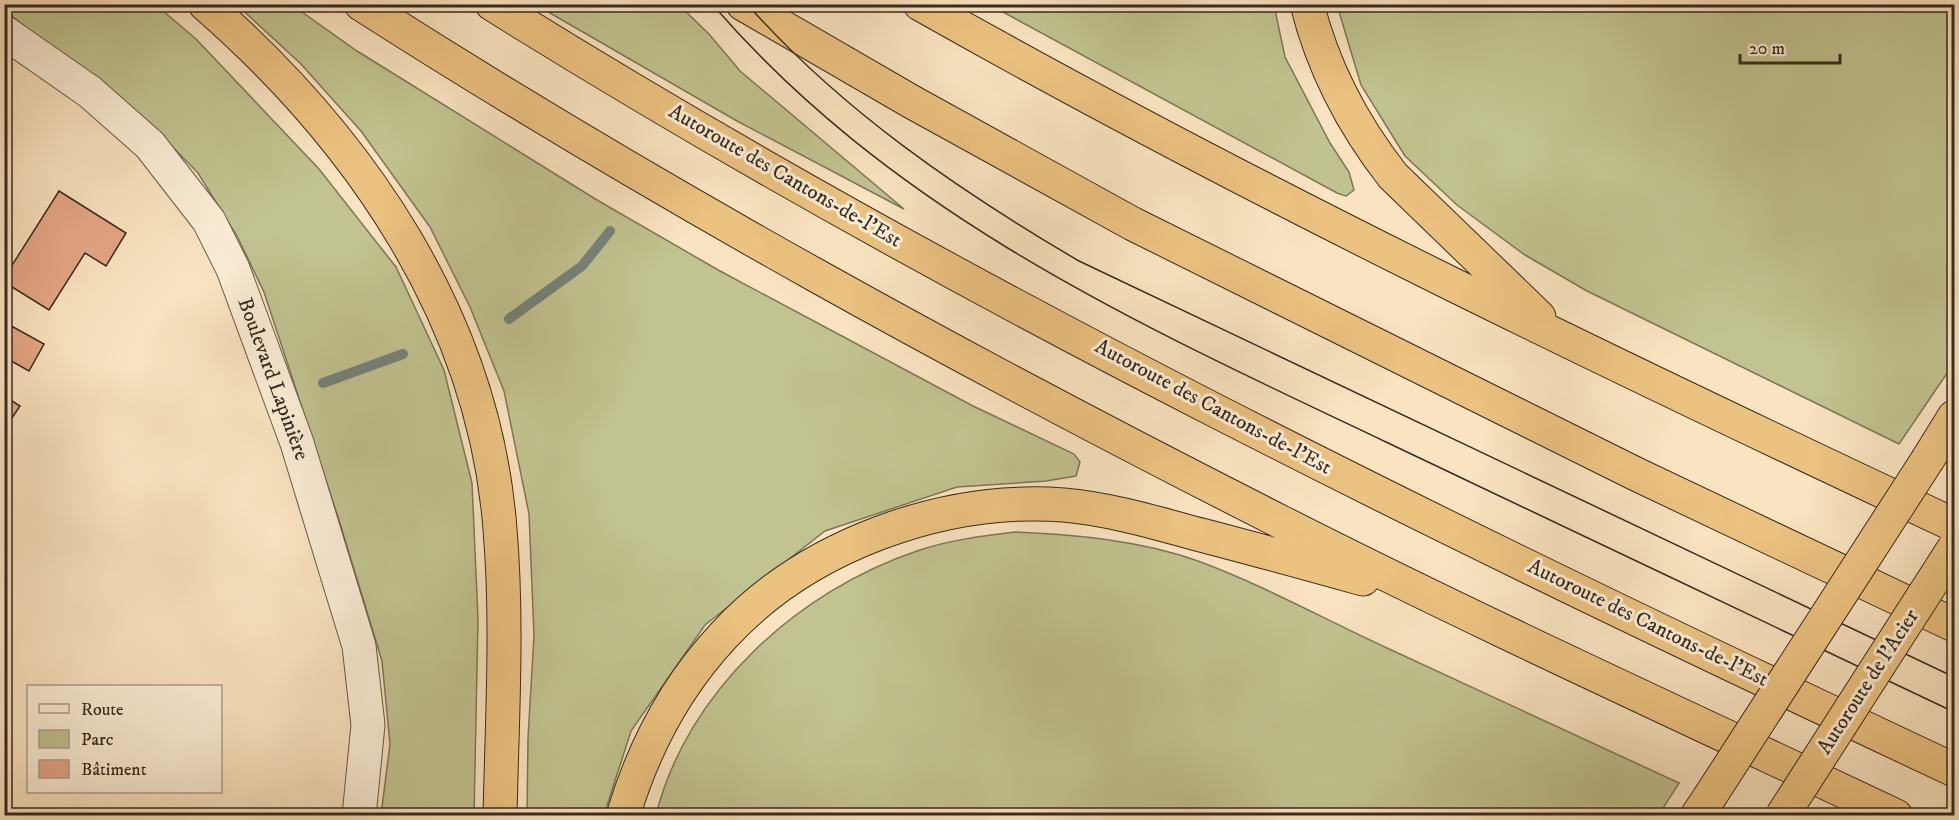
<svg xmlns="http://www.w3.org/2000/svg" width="1959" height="820" viewBox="0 0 1959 820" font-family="'IM FELL DW Pica',serif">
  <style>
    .green { fill: #c1c390; stroke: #7c7758; stroke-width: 1.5 }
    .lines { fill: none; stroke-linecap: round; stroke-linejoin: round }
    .stream { stroke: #74837a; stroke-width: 10 }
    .building { fill: #e5a685; stroke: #362b1f; stroke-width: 1.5 }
    .minor-casing { stroke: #675947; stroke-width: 35 }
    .motorway-casing { stroke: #362b1f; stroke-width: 35 }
    .minor { stroke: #fbedd6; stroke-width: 33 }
    .motorway { stroke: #ecc280; stroke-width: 33 }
    .tram { stroke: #362b1f; stroke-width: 1.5 }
    .motorway-bridge-casing { stroke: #362b1f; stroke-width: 35; stroke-linecap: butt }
    .motorway-bridge { stroke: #ecc280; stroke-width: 33 }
    .labels { text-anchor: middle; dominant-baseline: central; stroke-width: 6; stroke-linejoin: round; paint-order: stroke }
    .street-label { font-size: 21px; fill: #362b1f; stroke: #fbedd6 }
  </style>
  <rect width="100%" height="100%" fill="#f9e3c0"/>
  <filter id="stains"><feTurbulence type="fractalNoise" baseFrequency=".00333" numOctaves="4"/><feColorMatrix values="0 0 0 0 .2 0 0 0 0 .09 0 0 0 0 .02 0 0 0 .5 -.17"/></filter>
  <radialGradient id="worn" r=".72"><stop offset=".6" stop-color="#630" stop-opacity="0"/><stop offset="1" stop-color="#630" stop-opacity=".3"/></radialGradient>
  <!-- green -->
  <path class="green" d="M5 4 156 5 196 39 319 169 396 267 444 370 472 483 478 619 474 815H381L390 744 382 661 339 520 264 292 237 236 198 173 143 117 5 11Z
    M237 5H292L357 51 597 200 720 271 973 406 1074 454 1080 462 1076 476 1046 481 957 487 825 531 705 625 631 731 604 815H527L528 738 534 635 529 514 504 391 470 307 430 227 361 131 300 63Z
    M536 5H679L709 34 740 71 904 209 737 121Z
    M990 5H1274L1285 57 1330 143 1349 172 1354 190 1346 196 1337 193Z
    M1337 5H1954V363L1899 444 1587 291 1525 255 1457 205 1405 156 1361 85Z
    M1015 532C1077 535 1139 540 1198 561 1263 585 1324 619 1387 648 1485 693 1582 738 1679 783L1658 816 656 815C687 691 798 591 917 551 949 540 982 536 1015 532Z"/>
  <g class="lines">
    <!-- stream -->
    <path class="stream" d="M509 319 582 266 610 231
      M323 383 403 354"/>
  </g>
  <!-- building -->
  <path class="building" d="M59 191 126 233 106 266 85 253 49 310 4 282V278Z
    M6 323 44 344 29 371 4 357Z
    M4 396 20 406 4 430Z"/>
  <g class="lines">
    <defs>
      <path id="minor" d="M4 32 90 92 150 145 209 221 233 269 297 443 359 646 368 725 359 816"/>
      <path id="motorway" d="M205 4C361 140 484 319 500 529 508 624 502 720 500 816
        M361 4C658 194 967 363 1281 522 1484 625 1691 719 1896 816
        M492 4C959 296 1457 536 1954 770
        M743 4 912 102 1133 224 1638 475 1954 625
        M920 4C1256 194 1605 361 1954 525
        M1307 4C1323 68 1353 125 1393 176L1539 317
        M1928 459 1954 417
        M623 816C643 749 676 686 724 635 807 545 943 496 1064 505 1110 509 1156 523 1201 535 1255 549 1309 564 1363 579
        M1697 816 1709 798"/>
    </defs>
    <!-- minor casing -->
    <use href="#minor" class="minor-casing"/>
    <!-- motorway casing -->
    <use href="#motorway" class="motorway-casing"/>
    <!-- minor -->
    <use href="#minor" class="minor"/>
    <!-- motorway -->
    <use href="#motorway" class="motorway"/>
    <!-- tram -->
    <path class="tram" d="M712 4C895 216 1140 325 1386 442 1575 533 1765 621 1954 712
      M747 4C841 110 958 190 1079 261L1954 677"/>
    <defs>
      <path id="motorway-bridge" d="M1709 798 1928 459
        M1782 816 1954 548"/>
    </defs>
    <!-- motorway-bridge casing -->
    <use href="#motorway-bridge" class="motorway-bridge-casing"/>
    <!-- motorway-bridge -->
    <use href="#motorway-bridge" class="motorway-bridge"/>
  </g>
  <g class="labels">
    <!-- street labels -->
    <g class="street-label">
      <text transform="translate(785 176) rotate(30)">Autoroute des Cantons-de-l'Est</text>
      <text transform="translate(273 379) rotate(70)">Boulevard Lapinière</text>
      <text transform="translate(1213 407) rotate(28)">Autoroute des Cantons-de-l'Est</text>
      <text transform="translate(1648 623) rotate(26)">Autoroute des Cantons-de-l'Est</text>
      <text transform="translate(1868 682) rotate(-57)">Autoroute de l'Acier</text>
    </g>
  </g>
  <!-- margin -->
  <rect width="1959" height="820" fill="none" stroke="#f9e3c0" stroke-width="24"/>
  <rect x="6" y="6" width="1947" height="808" fill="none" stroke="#362b1f" stroke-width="3"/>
  <rect x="12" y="12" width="1935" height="796" fill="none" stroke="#362b1f" stroke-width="1.5"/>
  <!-- legend -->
  <rect x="27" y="685" width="195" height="108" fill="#fbedd6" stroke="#ac9f8d" stroke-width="1.5"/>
  <rect x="39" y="704" width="30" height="9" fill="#fbedd6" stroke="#ac9f8d" stroke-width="1.5"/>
  <text x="81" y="715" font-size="18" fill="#362b1f">Route</text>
  <rect x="39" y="730" width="30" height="18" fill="#c1c390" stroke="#ac9f8d" stroke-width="1.5"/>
  <text x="81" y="745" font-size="18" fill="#362b1f">Parc</text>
  <rect x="39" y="760" width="30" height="18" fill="#e5a685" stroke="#ac9f8d" stroke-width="1.5"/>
  <text x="81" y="775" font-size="18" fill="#362b1f">Bâtiment</text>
  <!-- scale -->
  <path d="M1740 54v9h100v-9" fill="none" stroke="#362b1f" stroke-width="3"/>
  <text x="1749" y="54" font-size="18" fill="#362b1f" stroke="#fbedd6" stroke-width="4.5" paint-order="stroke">20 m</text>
  <rect width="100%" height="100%" filter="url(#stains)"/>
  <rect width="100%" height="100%" fill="url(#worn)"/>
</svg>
